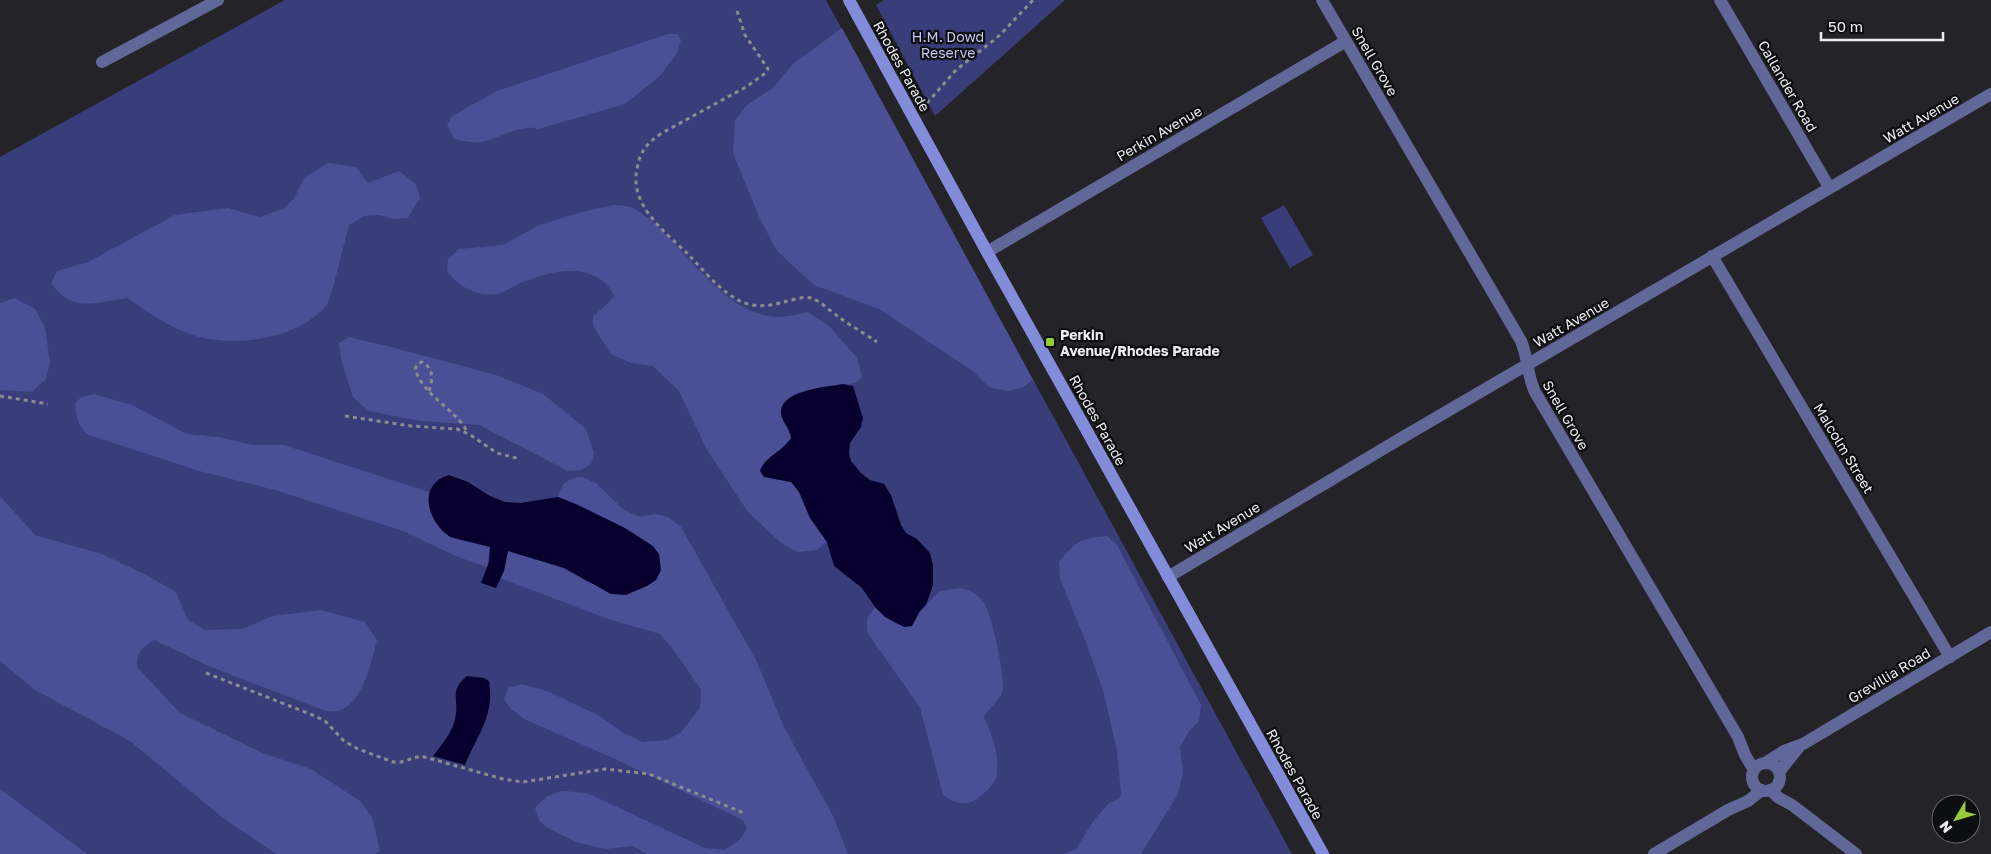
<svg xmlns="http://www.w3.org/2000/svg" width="1991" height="854" viewBox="0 0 1991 854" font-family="'Golos Text',sans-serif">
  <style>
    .green { fill: #393d79 }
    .forest { fill: #4b5096 }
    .water { fill: #07002e }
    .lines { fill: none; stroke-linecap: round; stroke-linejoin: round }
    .path { stroke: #8c8c8f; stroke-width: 3; stroke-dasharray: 4 4; stroke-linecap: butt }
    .minor { stroke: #616798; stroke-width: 12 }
    .secondary { stroke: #838cda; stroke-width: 12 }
    .poi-dot { fill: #96cc39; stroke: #0d0e0f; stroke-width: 2 }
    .labels { text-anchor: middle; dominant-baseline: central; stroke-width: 4.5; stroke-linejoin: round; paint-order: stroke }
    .park-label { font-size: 14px; fill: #c1c8f0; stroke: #0d0e0f }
    .street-label { font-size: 14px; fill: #ededf0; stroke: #0d0e0f }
    .poi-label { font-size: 14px; font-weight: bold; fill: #ededf0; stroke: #0d0e0f; text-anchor: start }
  </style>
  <rect width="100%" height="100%" fill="#242428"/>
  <!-- green -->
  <path class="green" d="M285 0H826L1292 854H0V157Z
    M884 0H1065L935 116 876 5Z
    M1284 205 1313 255 1290 268 1261 218Z"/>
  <!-- forest -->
  <path class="forest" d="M842 28 1033 380 1021 388 1007 391 989 387 973 371 879 309 814 285 777 251 760 219 733 153 735 120 746 106 773 88 793 64Z
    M668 34H678L681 40 677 53 660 76 625 104 538 129C525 123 495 139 482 142 473 143 462 141 454 139L447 125 452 116 497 91Z
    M328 163 356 167 368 183 399 171 416 184 420 198 408 218 393 219 379 215 364 216 349 225C345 239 332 298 326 306 296 341 228 349 187 333 166 325 146 311 128 298 96 302 72 314 51 283L57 271 88 262 175 215 228 208 260 217 285 208 294 198 305 177Z
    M614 205C620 206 627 205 633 208 681 235 717 314 777 317 787 317 798 314 808 312L830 327 857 358 862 377C860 379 858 381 856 382 841 390 779 384 781 413 782 422 790 428 791 438L785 447 773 456V479L791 482 799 492 810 518 827 542 817 550 798 552 781 543 748 512 707 450 679 391 653 366 631 363 611 354 593 326V316L605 306 614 296C609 285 603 279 592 275 568 265 542 275 518 284 511 287 504 293 497 294 476 297 458 286 447 271L448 259 459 249 503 245 537 226 581 212Z
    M15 298 35 309 45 327 50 363 46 379 32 392 0 390V303Z
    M349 337 391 347 496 375 543 394 586 429 594 453 591 464 581 470 568 471 479 425 421 421 368 411 353 397 342 363 339 343Z
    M94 394 132 405 187 434 219 437 252 445H284L429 492V506L434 520 441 530 451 538 490 547 487 567 458 557 403 531 275 490 199 471 89 435C78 427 76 418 75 404L81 397Z
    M582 477 596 483 623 509 639 517 655 514 668 517 681 527 756 660 785 729 833 816 848 854H647L633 846 605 849 576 842 546 827 539 820 535 808 547 796 563 791 587 793 705 848 725 850 740 839 747 829 743 820 615 759 524 719 510 708 504 699 508 688 522 684 547 691 598 715 624 733 643 742 667 740 681 732 700 708 701 690 676 653 660 634 608 619 500 578 508 551 564 568 589 583 578 505 558 497C562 483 567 478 582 477Z
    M0 496 35 535 102 554 148 576 176 592 188 620 205 630 242 629 273 616 321 610 365 622 377 640C371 662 364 703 338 711 334 712 329 711 326 711L211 667 154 640C141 648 137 652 137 667L180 713 265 754 311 769 360 801 372 817 380 851 375 854H276L223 818 130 741 35 690 0 661Z
    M1107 536 1117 545 1201 705 1199 721 1189 731 1180 747 1183 773 1178 794 1141 854H1064L1076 849 1094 820 1109 803 1119 798 1121 793 1117 751 1104 694 1086 642 1060 579 1059 562C1075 542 1081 538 1107 536Z
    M959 588C971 591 977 593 984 603 991 612 1007 682 1002 693 1001 697 988 710 984 717 992 735 999 753 997 774 997 783 978 801 968 803 960 805 949 800 943 795L920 708 867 632V618L875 607C884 616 899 629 912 626L920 611 940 591Z
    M0 789 87 854H0Z"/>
  <!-- water -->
  <path class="water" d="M843 384 853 386 863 418 861 427 850 443 849 453 851 461 861 473 870 480 884 484 891 495 901 525 906 533 917 539 930 553 933 565V585L926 605 920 611 912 626 904 627 885 617 875 607 862 588 834 566 827 542 810 518 799 492 791 482 764 477 760 471C764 457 783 451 791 438 790 428 782 422 781 414 779 390 827 387 843 384Z
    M449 475 468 482 490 496 505 502 521 503 558 497 578 505 625 528 653 546 659 554 661 570 656 580 647 586 626 595 611 594 564 568 508 551 504 571 496 588 481 583 489 562 490 547C481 544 454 539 449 536 427 521 417 484 449 475Z
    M467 676 484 678 489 681C495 716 477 735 465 765L433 756C442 744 452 733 455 719 460 698 448 692 467 676Z"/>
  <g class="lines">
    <!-- path -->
    <path class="path" d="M737 11 745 35 768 69 767 72 746 87 662 133C647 143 640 151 637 169 629 205 665 232 689 255 704 271 720 291 740 301 754 308 770 306 784 302 792 300 803 296 811 298 819 300 829 310 836 315 849 325 864 333 877 342
      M927 103 956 70 1000 35 1033 0
      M429 391C433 379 434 369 422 362L418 363 415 369C424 397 456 409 468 433
      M0 396 48 404
      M345 416 411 426 457 429 469 434 497 453 520 459
      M206 673 315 716 325 721 344 741 358 749 393 762H401L421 756 503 779 523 782 605 769 649 774 744 813"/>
    <!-- minor -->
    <path class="minor" d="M1322 0 1521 341C1528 357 1527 375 1535 392L1738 737 1745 755 1754 770
      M1720 0 1829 187
      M102 62 218 0
      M987 252 1346 41
      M1712 256 1950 657
      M1168 577 1398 440 1991 94
      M1765 763 1784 751 1803 744 1991 632
      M1752 777a14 14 0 1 1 28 0a14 14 0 1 1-28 0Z
      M1779 772 1799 747
      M1770 790 1779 798 1792 805 1856 854
      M1654 854 1728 810 1748 801 1762 790"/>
    <!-- secondary -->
    <path class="secondary" d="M849 0 987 252 1323 854"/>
  </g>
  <!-- markers -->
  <rect class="poi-dot" x="1045" y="337" width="10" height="10" rx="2.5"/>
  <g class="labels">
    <!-- park labels -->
    <g class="park-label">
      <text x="948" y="36">H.M. Dowd<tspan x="948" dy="16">Reserve</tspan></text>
    </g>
    <!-- street labels -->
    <g class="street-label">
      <text transform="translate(1375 61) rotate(60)">Snell Grove</text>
      <text transform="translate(902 66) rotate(61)">Rhodes Parade</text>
      <text transform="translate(1788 86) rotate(60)">Callander Road</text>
      <text transform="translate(1921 118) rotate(-30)">Watt Avenue</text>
      <text transform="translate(1159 133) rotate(-30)">Perkin Avenue</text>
      <text transform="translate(1571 322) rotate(-30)">Watt Avenue</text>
      <text transform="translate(1566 415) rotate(60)">Snell Grove</text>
      <text transform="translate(1098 420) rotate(61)">Rhodes Parade</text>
      <text transform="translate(1844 448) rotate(59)">Malcolm Street</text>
      <text transform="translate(1222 527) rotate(-31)">Watt Avenue</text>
      <text transform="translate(1889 675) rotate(-31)">Grevillia Road</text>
      <text transform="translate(1295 774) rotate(61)">Rhodes Parade</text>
    </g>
    <!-- poi labels -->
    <g class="poi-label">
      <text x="1060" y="334">Perkin<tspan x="1060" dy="16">Avenue/Rhodes Parade</tspan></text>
    </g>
  </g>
  <!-- north arrow -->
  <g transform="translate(1956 819) rotate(232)"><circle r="24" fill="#0d0e0f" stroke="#676769"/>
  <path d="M0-4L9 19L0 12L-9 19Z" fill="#96cc39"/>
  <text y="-8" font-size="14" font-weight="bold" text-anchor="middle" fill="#ededf0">N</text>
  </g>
  <!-- scale -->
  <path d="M1821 32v8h122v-8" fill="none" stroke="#ededf0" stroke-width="2.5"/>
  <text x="1828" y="32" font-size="15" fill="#ededf0" stroke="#0d0e0f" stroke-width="4" paint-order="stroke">50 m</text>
</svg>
